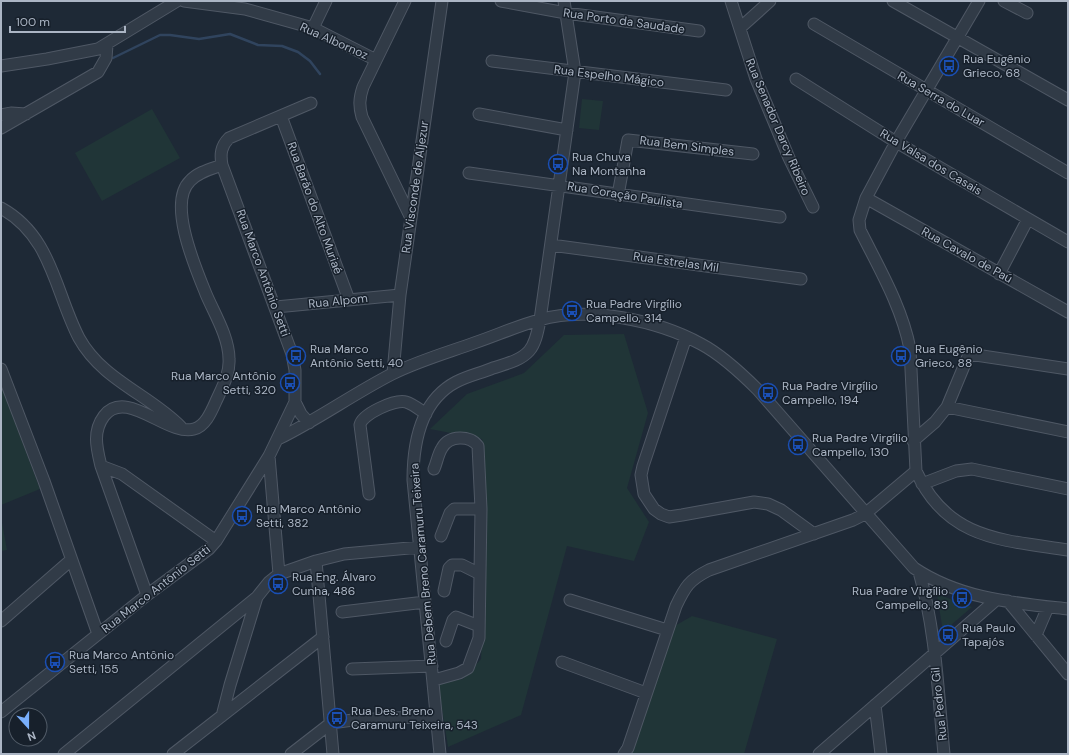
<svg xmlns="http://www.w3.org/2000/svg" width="1069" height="755" viewBox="0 0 1069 755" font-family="'DM Sans',sans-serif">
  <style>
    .green { fill: #203537 }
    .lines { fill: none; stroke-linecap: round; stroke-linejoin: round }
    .stream { stroke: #30445e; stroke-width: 2.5 }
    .minor-casing { stroke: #4f5865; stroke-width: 13 }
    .minor { stroke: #313b47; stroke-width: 11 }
    .labels { text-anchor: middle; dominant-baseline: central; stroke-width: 3; stroke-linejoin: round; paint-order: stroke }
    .street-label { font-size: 12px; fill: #abb5c4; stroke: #17202b }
    .poi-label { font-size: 12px; fill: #abb5c4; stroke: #17202b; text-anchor: start }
  </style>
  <rect width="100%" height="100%" fill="#1e2936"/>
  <!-- green -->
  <path class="green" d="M582 99 603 101 599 130 579 128Z
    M152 109 180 158 102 201 75 153Z
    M624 334 648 413 627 488 649 522 634 561 567 546 521 715 448 747 438 683 463 679 481 659 486 539 482 439 430 429 467 394 524 373 564 335Z
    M1 385 40 489 1 505Z
    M1 517 7 550 1 551Z
    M937 594 972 607 943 632Z
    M692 616 777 639 744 754H628L673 627Z"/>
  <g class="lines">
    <!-- stream -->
    <path class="stream" d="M113 58 160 35H170L199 39 230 34 258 45 282 46 298 52 310 61 320 74"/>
    <defs>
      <path id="minor" d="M184 1 245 9 313 28 376 60
        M405 1 363 87C359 99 359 106 362 117L410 216
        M501 1 566 13 699 31
        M731 1 756 79 789 158 813 207
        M893 1 1068 100
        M1004 1 1027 13
        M814 24 1068 173
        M313 28 326 1
        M740 28 770 1
        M492 61 726 90
        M1 66 47 59 98 49 177 1
        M796 79 896 142 1068 242
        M479 114 567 130
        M1 115 11 113 26 114
        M281 116 349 300
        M1 128 98 72 106 58 107 45
        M469 173 780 217
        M618 195 628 140 753 154
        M866 198 1068 312
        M1 208C52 236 55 292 79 338 102 380 150 395 181 427
        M551 245 801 279
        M999 274 1028 219
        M276 307 400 295
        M686 337 643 466 641 475 644 494 654 509 661 514 669 517 682 515 754 502 768 504 781 510 814 534
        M1 369 44 481 98 634
        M393 373 400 295 442 1
        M295 402 301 414 309 423
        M947 407 1068 432
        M278 439C317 420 353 394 392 374 418 361 446 353 474 343 495 336 517 326 539 320 589 306 657 320 701 344 722 355 741 373 758 390L914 568C960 599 1014 603 1068 609
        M913 441 935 422 947 407 969 354 1068 369
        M269 456 279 574
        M101 466 122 474 216 541
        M916 471C947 540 1003 540 1068 550
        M922 484 956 471 972 469 1068 489
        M369 494 360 425C362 414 395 399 406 402 413 404 420 410 426 414
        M441 536 450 513 454 509H481
        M316 561 333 754
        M919 572C936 630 938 693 944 754
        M444 591 449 568 452 565H462L480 574
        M147 595 101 466C97 449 92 432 104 416 126 387 168 437 194 429 206 426 212 410 217 399 223 386 230 373 229 359 229 337 214 313 206 294 196 269 167 203 190 181 198 172 211 169 222 165
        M570 600 667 630
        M1008 601 1068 674
        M342 612 425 602
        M1 621 71 560
        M1036 635 1048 607
        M446 641 453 620 456 617 479 626
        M562 662 646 693
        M352 669 432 666
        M434 680 459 673 468 668 479 638 481 509 478 446C470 435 449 435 442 448 438 454 437 462 434 469
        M875 705 881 754
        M1 712 147 595 209 549 216 541 269 456 295 402V370L292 354 222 165C220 154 221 146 229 138L311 103
        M222 716 230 685 257 597
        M64 754 257 597 269 582 279 574 316 561 344 554 420 547
        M173 754 323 637
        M291 754 331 723 353 720 436 716
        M440 754 413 480C413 443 420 401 456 382 467 376 481 373 493 368 505 364 520 361 529 351 536 343 538 330 540 320L575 72 564 1
        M624 754 628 748 676 606C685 587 689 580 709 570L853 520 865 514 916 471 910 349C902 307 879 268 860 230L859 220 866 198 896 142 979 1
        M819 754 996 600"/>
    </defs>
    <!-- minor casing -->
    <use href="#minor" class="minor-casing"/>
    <!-- minor -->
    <use href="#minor" class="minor"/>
  </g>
  <!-- icons -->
  <defs>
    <symbol id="bus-ring" viewBox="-11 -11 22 22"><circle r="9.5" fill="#17202b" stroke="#1a4fb4" stroke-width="1.5"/><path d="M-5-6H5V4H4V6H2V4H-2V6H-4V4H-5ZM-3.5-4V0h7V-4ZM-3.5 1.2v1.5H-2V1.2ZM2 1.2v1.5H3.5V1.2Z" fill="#1a4fb4"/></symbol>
  </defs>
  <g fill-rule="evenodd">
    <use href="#bus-ring" x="938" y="55" width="22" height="22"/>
    <use href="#bus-ring" x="547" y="153" width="22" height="22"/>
    <use href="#bus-ring" x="561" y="300" width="22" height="22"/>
    <use href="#bus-ring" x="285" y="345" width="22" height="22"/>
    <use href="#bus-ring" x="890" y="345" width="22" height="22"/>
    <use href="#bus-ring" x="279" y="372" width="22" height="22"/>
    <use href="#bus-ring" x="757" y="382" width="22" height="22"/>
    <use href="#bus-ring" x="787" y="434" width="22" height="22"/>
    <use href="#bus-ring" x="231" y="505" width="22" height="22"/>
    <use href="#bus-ring" x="267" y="573" width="22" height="22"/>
    <use href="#bus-ring" x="951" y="587" width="22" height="22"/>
    <use href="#bus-ring" x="937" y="624" width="22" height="22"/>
    <use href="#bus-ring" x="44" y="651" width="22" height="22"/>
    <use href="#bus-ring" x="326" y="707" width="22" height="22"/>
  </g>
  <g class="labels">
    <!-- street labels -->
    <g class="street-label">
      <text transform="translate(624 21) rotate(8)">Rua Porto da Saudade</text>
      <text transform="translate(334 41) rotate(24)">Rua Albornoz</text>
      <text transform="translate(609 76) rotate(7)">Rua Espelho Mágico</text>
      <text transform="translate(941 99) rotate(30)">Rua Serra do Luar</text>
      <text transform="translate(778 127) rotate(67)">Rua Senador Darcy Ribeiro</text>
      <text transform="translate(687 146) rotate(7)">Rua Bem Simples</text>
      <text transform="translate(931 162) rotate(31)">Rua Valsa dos Casais</text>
      <text transform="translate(415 187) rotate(-82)">Rua Visconde de Aljezur</text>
      <text transform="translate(625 195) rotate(9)">Rua Coração Paulista</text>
      <text transform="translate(315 208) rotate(70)">Rua Barão do Alto Muriaé</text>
      <text transform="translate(967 255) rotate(29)">Rua Cavalo de Paú</text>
      <text transform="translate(676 262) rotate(8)">Rua Estrelas Mil</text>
      <text transform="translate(263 273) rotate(70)">Rua Marco Antônio Setti</text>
      <text transform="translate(338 301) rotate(-6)">Rua Alpom</text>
      <text transform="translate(423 564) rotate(-95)">Rua Debem Breno Caramuru Teixeira</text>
      <text transform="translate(156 589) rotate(-38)">Rua Marco Antônio Setti</text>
      <text transform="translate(939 704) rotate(-96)">Rua Pedro Gil</text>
    </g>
    <!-- poi labels -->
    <g class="poi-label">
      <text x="963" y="59">Rua Eugênio<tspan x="963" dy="14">Grieco, 68</tspan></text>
      <text x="572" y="157">Rua Chuva<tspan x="572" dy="14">Na Montanha</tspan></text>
      <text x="586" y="304">Rua Padre Virgílio<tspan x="586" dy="14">Campello, 314</tspan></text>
      <text x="310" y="349">Rua Marco<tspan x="310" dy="14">Antônio Setti, 40</tspan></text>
      <text x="915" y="349">Rua Eugênio<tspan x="915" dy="14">Grieco, 88</tspan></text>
      <text x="276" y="376" text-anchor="end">Rua Marco Antônio<tspan x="276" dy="14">Setti, 320</tspan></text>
      <text x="782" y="386">Rua Padre Virgílio<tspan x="782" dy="14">Campello, 194</tspan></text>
      <text x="812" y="438">Rua Padre Virgílio<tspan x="812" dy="14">Campello, 130</tspan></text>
      <text x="256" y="509">Rua Marco Antônio<tspan x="256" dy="14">Setti, 382</tspan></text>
      <text x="292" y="577">Rua Eng. Álvaro<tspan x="292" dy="14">Cunha, 486</tspan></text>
      <text x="948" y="591" text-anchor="end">Rua Padre Virgílio<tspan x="948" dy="14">Campello, 83</tspan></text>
      <text x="962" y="628">Rua Paulo<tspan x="962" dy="14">Tapajós</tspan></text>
      <text x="69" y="655">Rua Marco Antônio<tspan x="69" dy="14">Setti, 155</tspan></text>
      <text x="351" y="711">Rua Des. Breno<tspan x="351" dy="14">Caramuru Teixeira, 543</tspan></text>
    </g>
  </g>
  <!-- border -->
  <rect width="1069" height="755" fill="none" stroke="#abb5c4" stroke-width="4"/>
  <!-- north arrow -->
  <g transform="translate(28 727) rotate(159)"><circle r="19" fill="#17202b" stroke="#525c68"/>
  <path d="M0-3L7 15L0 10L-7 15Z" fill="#78aefc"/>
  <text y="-6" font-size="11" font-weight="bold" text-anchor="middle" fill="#abb5c4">N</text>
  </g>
  <!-- scale -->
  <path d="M10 26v6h115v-6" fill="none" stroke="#abb5c4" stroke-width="2"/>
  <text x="16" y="26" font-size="12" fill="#abb5c4" stroke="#17202b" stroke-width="3" paint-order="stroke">100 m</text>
</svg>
